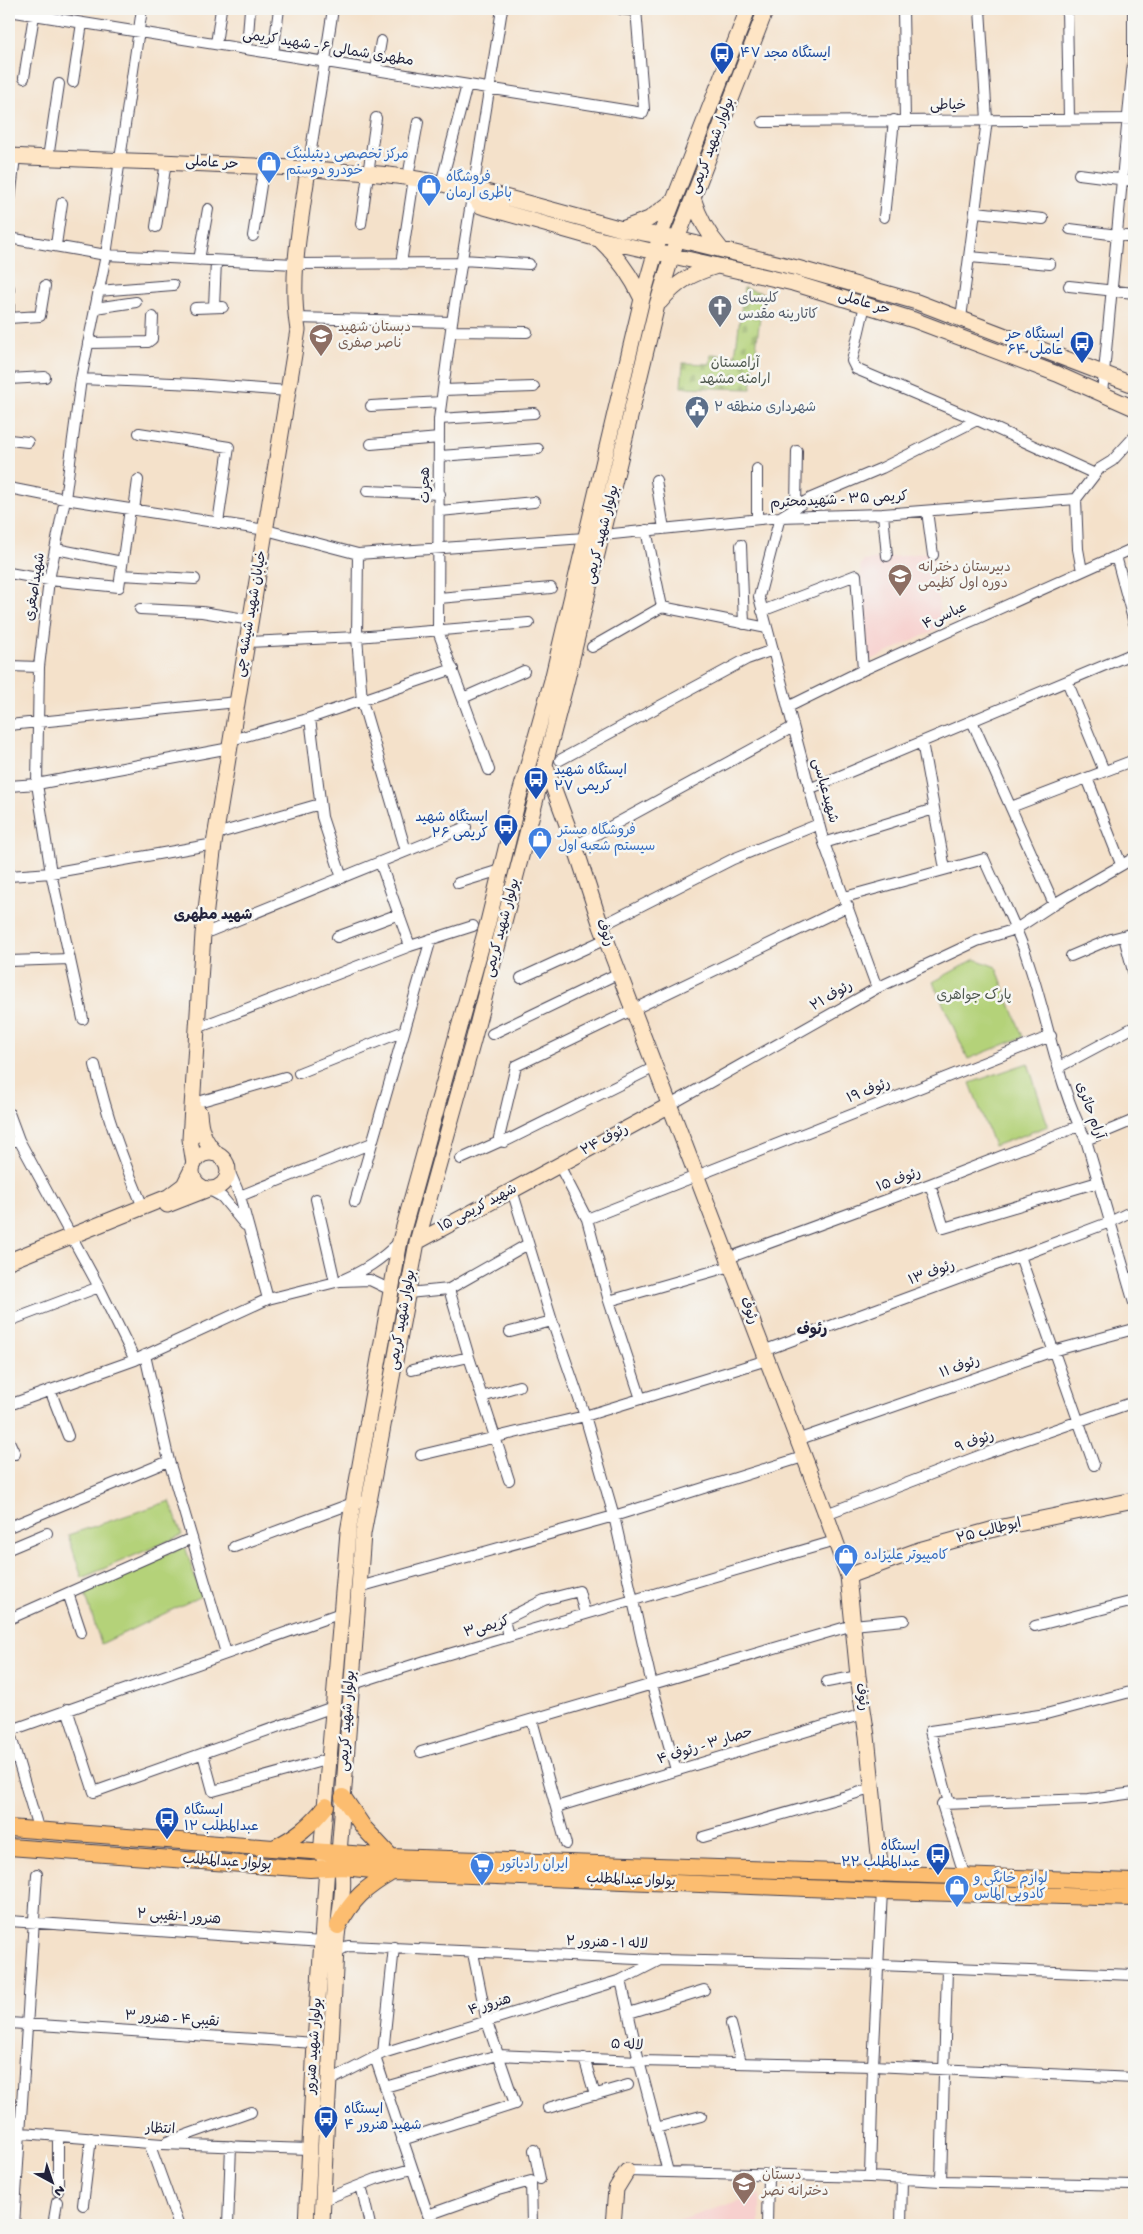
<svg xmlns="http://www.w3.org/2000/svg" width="1143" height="2234" viewBox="0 0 1143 2234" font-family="'Gochi Hand','Playpen Sans Arabic',sans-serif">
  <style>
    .built { fill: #f7d0ce }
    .cemetery { fill: url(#cemetery-stones); stroke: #6b7a5a }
    .green { fill: #b4d279; stroke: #6b7a5a }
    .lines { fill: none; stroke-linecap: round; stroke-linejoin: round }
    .street-casing { stroke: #423f50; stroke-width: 12 }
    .secondary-casing { stroke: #423f50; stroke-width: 17 }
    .primary-casing { stroke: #423f50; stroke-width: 18 }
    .street { stroke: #fff; stroke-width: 10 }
    .secondary { stroke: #fee5c5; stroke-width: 15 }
    .primary { stroke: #fcbd6f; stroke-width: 16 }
    .labels { text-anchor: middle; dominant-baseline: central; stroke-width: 5; stroke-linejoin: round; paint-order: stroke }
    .street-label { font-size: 14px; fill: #22223b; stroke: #f6f6f2 }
    .transit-label { font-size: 14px; fill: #164399; stroke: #f6f6f2; text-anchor: start }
    .shop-label { font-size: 14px; fill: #366cbe; stroke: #f6f6f2; text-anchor: start }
    .worship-label { font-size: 14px; fill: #5b616d; stroke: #f6f6f2; text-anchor: start }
    .education-label { font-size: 14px; fill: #785e54; stroke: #f6f6f2; text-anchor: start }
    .park-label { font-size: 14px; fill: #4e574e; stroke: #f6f6f2 }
    .service-label { font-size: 14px; fill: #4e5e75; stroke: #f6f6f2; text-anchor: start }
    .neighbourhood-label { font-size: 15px; font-weight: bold; fill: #22223b; stroke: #f6f6f2 }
  </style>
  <defs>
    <pattern id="cemetery-stones" width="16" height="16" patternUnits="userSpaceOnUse" patternTransform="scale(1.25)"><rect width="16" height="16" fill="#b4d279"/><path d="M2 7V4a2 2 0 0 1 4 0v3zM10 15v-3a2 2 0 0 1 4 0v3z" fill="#9ab46a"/></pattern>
  </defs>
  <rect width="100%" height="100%" fill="#f6f6f2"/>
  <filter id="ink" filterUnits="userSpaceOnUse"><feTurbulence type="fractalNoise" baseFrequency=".02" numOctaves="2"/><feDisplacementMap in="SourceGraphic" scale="10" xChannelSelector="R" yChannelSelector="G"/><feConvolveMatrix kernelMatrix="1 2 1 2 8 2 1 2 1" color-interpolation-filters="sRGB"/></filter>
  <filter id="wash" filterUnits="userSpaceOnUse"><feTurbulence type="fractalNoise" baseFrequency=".0096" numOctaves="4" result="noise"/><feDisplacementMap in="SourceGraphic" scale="20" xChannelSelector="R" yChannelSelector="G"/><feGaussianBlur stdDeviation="1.12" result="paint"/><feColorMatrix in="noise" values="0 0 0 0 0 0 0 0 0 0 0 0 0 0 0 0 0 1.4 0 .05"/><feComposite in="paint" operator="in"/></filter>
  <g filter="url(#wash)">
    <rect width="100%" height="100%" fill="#f4e1ca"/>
    <!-- built -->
    <path class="built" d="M929 552 933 561 942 627 869 661 860 567 863 561Z
      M760 2194V2225H664L693 2216Z"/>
    <!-- cemetery -->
    <path class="cemetery" d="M744 288 763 293 751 389 681 387 683 363 710 364 711 354 735 356Z"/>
    <!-- green -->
    <path class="green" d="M975 959 996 967 1023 1037 968 1059 933 982Z
      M1028 1063 1048 1126 994 1146 970 1083Z
      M170 1501 182 1535 82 1578 68 1535Z
      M185 1546 201 1596 101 1644 84 1590Z"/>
  </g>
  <g filter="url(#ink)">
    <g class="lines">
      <defs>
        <path id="street" d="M621 9 636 11
          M903 9 905 120
          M1067 9 1069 119
          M9 11 643 113 644 109 636 9
          M216 44 221 9
          M247 49 250 9
          M273 54 279 9
          M376 70 381 41
          M24 78 34 15
          M73 82 82 23
          M763 122 1134 119
          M48 158 59 84
          M308 169 333 9
          M1079 174 1134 181
          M408 177 418 122
          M441 184 467 85
          M9 208 15 157
          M976 212 1043 219
          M884 217 894 120
          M361 224 376 118
          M156 227 166 162
          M1070 229 1134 237
          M253 236 264 166
          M9 238 106 255 295 264 462 263
          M56 245 62 203
          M970 257 1050 264
          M199 260 208 209
          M462 260 529 264
          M401 264 414 178
          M1069 286 1134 293
          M98 291 173 285
          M865 305 852 361 856 369 977 420 1095 474
          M214 307 216 261
          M95 308 136 302
          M195 308 223 307
          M9 310V288
          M9 318 40 316 45 286
          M296 318 452 322
          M961 318 987 120 980 9
          M451 331 527 332
          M88 343 148 342 152 339 153 317
          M9 379 45 377
          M81 379 195 384 288 391
          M443 390 534 387
          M1102 394 1133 62V9
          M371 406 441 402
          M439 419 534 413
          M139 433 229 447 218 523
          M9 440 28 442
          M371 444 439 438
          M440 456 538 449
          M757 469V519
          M656 480 664 529
          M9 488 65 499 266 530 358 554 585 538
          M367 491 440 494
          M1076 499 1099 469 1112 461 1134 437
          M1076 499 1078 549 1082 571
          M796 507 797 451
          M134 510 138 480
          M440 511 534 502
          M927 511 933 555
          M883 514 887 556
          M646 530 662 607 767 628
          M603 535 780 517 883 514 1076 499
          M741 545 744 624
          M56 549 122 562
          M358 554 357 637 362 701 406 851
          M1116 556 1134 623
          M9 573 49 580 119 587 130 509
          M121 575 195 579
          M439 598 551 588
          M140 609 202 612 251 620
          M762 611 856 575 863 670
          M247 642 357 637 529 623
          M592 647 662 607
          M9 666 39 667
          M1067 681 1104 771
          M463 698 524 671
          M788 707 863 670 1134 548
          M310 718 322 817 342 878
          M972 721 1054 904
          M9 725 237 702
          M231 740 304 720 453 669
          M922 742 945 869
          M560 760 747 659 773 650
          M489 770 438 631 439 419 452 322 502 9
          M1087 778 1121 864
          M9 786 37 784 230 748
          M809 789 1134 653
          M1011 807 1134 760
          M216 834 320 804
          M824 843 934 809
          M575 846 793 727
          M380 862 410 946
          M9 876 51 873 214 844
          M458 883 500 870
          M845 897 984 859C998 892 1016 924 1027 958 1048 1018 1057 1084 1086 1140L1134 1303
          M601 926 733 859 819 824
          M203 934 466 827
          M337 937 399 914
          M1124 937 1134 975
          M1071 956 1111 939 1134 933
          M9 961 70 959
          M521 978 606 939
          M877 988 824 843 759 597 780 517 811 498 882 468 977 420
          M83 1019 51 873 37 784 39 667 49 580 65 499 81 379 106 255 142 9
          M197 1028 410 946 473 926
          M492 1034 619 973
          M95 1065C107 1118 122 1157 143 1207
          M655 1067 504 1142 499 1138 516 1066 848 906
          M1059 1067 1134 1027
          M299 1073 404 1031
          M198 1102 285 1077
          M670 1105 877 988 977 941 1016 929 1054 904 1134 858
          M9 1113 19 1140 99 1287 135 1360
          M1086 1140 1134 1120
          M9 1142 19 1140
          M461 1159 501 1141
          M559 1165 587 1219 609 1301 641 1399
          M228 1168 240 1196 268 1299
          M930 1184 944 1228 1098 1182
          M208 1189 222 1197 245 1225
          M512 1190 552 1321 585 1416 614 1516 652 1685 676 1770
          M240 1196 372 1143
          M316 1199 335 1282
          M355 1202 431 939
          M587 1219 1051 1036
          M1020 1256 1094 1465
          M728 1258 930 1184 1079 1126
          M449 1289 469 1357 509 1480
          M391 1290 370 1280 340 1281C364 1271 381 1260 399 1242
          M408 1293 449 1289 528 1244
          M609 1301 731 1266
          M9 1321 99 1287
          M510 1332 552 1321
          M763 1351 1020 1256 1110 1222 1134 1210
          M145 1355 169 1461 226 1653
          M412 1370 469 1357
          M50 1390 68 1436
          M482 1397 519 1386
          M9 1405 135 1360 268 1299 340 1281
          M797 1440 1053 1351 1134 1329
          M9 1441 15 1454
          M421 1455 585 1416 767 1360
          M826 1514 984 1454 1134 1402
          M9 1527 169 1461
          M234 1547 353 1503 370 1501
          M9 1549 47 1533
          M359 1587 614 1516 803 1457
          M68 1593 81 1632
          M9 1619 192 1538
          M1035 1626 1134 1601
          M508 1636 504 1620 544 1600 579 1591 585 1614
          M827 1682 858 1676
          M350 1685 425 1661 835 1541
          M67 1709 94 1792 333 1707
          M532 1720 566 1844
          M9 1730 39 1831
          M9 1731 341 1613
          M421 1752 853 1625 904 1620
          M203 1754 213 1791 329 1759
          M949 1803 930 1731 1046 1714 1134 1691
          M556 1807 863 1714
          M703 1837 871 1789
          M965 1877 942 1804 1089 1799 1134 1793
          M9 1921 323 1942
          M336 1952 348 1946 659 1960 879 1965 1134 1975
          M621 1980 639 2061 668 2172
          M629 2013 704 1990
          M9 2023 315 2043
          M731 2024 741 2062
          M383 2053 394 1947
          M375 2057 428 2215 498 2190 531 2181 532 2225
          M584 2058 595 2095
          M329 2081 383 2053 621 1980 658 1961
          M385 2087 498 2055 639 2061 873 2066 1134 2078
          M548 2108 628 2085
          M656 2128 701 2116
          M9 2132 162 2144 310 2149
          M58 2136V2191
          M402 2140 515 2104 487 2022 473 1953
          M167 2142 251 2112
          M149 2143 178 2223
          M534 2150 540 2179
          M627 2171 870 2177 941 2181 1134 2185
          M870 2177 873 2066 882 1891
          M941 2181 947 1968
          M361 2185 370 2225
          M323 2200 376 2179 411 2169
          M83 2205 91 2138
          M14 2225 37 1874
          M53 2225 57 2202
          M228 2225 231 2146
          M767 2225 768 2175
          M901 2225 902 2179"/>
        <path id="secondary" d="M9 156C128 162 248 163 368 173 392 175 415 178 439 183 456 187 468 194 486 192L622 229 677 239 797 268 917 302 1134 385
          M473 194 481 206 598 239 793 283 914 320 1057 374 1134 408
          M693 198C699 218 707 233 721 249
          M622 229 649 219 673 201
          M600 240C619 258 631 275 642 299
          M660 302C678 281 691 274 717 266
          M545 765 575 846 601 926 826 1514 848 1576 858 1676 867 1736 881 1874
          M199 1112C200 1129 204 1142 217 1154
          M192 1171a18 18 0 1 1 36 0a18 18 0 1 1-36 0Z
          M194 1164 190 1139 203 934 214 844 298 330C289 277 301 221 308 169
          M167 1205 208 1189
          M417 1242 670 1105
          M9 1261 168 1197 184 1185 192 1169
          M848 1576 919 1550 998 1528 1134 1500
          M306 2225 315 2043 327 1867 322 1852V1843L348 1532 400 1241 488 922 517 804 552 680 642 299 660 236 748 9
          M322 2225C325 2133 332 2040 336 1948 338 1916 348 1884 339 1854L363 1534 417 1242 473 1041 566 683 657 305 677 239 766 9
          M613 2225 616 2189 627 2171"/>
        <path id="primary" d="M343 1797 364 1828 391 1857
          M9 1828 391 1857 1134 1882
          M9 1847 310 1869 343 1867 392 1872 882 1891 1134 1898
          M274 1848C296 1837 310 1826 326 1806
          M338 1926C353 1898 365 1888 392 1872"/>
      </defs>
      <!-- street casing -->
      <use href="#street" class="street-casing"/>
      <!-- secondary casing -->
      <use href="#secondary" class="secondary-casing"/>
      <!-- primary casing -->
      <use href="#primary" class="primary-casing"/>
      <!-- street -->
      <use href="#street" class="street"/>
      <!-- secondary -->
      <use href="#secondary" class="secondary"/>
      <!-- primary -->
      <use href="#primary" class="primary"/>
    </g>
  </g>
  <!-- icons -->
  <defs>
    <symbol id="bus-pin" viewBox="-11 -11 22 30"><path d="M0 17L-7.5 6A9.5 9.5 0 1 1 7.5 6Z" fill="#1a4fb4" stroke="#f6f6f2"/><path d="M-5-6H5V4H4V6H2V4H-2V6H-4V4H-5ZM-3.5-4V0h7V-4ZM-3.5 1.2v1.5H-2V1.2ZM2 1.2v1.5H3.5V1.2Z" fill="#fff"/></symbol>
    <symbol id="shop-pin" viewBox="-11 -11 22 30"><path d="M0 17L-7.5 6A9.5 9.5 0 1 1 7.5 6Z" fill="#3f7fe0" stroke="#f6f6f2"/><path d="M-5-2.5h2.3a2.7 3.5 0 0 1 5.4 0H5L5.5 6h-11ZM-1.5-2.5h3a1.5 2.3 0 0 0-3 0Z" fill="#fff"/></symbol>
    <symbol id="church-pin" viewBox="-11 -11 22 30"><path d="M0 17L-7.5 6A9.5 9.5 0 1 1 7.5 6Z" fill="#6b7280" stroke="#f6f6f2"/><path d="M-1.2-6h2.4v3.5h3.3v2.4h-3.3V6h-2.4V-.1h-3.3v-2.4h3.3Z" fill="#fff"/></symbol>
    <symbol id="school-pin" viewBox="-11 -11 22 30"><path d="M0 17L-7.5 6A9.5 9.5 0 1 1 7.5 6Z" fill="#8d6e63" stroke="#f6f6f2"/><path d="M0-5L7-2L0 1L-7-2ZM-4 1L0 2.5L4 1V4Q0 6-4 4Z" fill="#fff"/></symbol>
    <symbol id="civic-pin" viewBox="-11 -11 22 30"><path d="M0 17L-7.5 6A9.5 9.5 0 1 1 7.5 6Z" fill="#5c6f8a" stroke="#f6f6f2"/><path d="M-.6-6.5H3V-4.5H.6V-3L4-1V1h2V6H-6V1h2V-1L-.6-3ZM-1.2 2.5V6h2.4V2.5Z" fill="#fff"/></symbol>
    <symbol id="supermarket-pin" viewBox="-11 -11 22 30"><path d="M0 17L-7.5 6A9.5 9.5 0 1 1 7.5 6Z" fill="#3f7fe0" stroke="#f6f6f2"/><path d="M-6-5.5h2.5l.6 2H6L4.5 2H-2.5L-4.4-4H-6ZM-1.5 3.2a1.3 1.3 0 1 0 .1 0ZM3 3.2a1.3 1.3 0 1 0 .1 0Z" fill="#fff"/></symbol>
  </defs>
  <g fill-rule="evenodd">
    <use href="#bus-pin" x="708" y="40" width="28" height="38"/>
    <use href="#shop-pin" x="255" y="149" width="28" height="38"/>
    <use href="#shop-pin" x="415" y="172" width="28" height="38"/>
    <use href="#church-pin" x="706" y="293" width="28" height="38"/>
    <use href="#school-pin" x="307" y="322" width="28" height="38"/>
    <use href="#bus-pin" x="1068" y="329" width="28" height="38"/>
    <use href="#civic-pin" x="683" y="394" width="28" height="38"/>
    <use href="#school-pin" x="886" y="562" width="28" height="38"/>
    <use href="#bus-pin" x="522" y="765" width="28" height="38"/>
    <use href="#bus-pin" x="492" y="812" width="28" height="38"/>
    <use href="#shop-pin" x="526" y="825" width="28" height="38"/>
    <use href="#shop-pin" x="832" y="1542" width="28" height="38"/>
    <use href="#bus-pin" x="153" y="1805" width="28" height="38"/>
    <use href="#bus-pin" x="924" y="1841" width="28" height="38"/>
    <use href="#supermarket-pin" x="468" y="1851" width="28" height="38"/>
    <use href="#shop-pin" x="943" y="1873" width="28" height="38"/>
    <use href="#bus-pin" x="312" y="2104" width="28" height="38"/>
    <use href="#school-pin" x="730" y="2170" width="28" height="38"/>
  </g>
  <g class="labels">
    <!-- street labels -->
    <g class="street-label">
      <text transform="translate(328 49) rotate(9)">مطهری شمالی ۶ - شهید کریمی</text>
      <text x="948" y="106">خیاطی</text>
      <text transform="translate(713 146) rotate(-69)">بولوار شهید کریمی</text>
      <text transform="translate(212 164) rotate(3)">حر عاملی</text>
      <text transform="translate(864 304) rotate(17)">حر عاملی</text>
      <text transform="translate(426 485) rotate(-90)">هجرت</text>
      <text transform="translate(839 501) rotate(-3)">کریمی ۳۵ - شهیدمحترم</text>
      <text transform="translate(603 535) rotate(-76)">بولوار شهید کریمی</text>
      <text transform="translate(36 587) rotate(-81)">شهیداصغری</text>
      <text transform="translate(252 614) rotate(-80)">خیابان شهید شیشه چی</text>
      <text transform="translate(945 617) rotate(-24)">عباسی۴</text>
      <text transform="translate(824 791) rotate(75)">شهیدعباسی</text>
      <text transform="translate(503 928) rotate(-75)">بولوار شهید کریمی</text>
      <text transform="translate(604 933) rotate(70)">رئوف</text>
      <text transform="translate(832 997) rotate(-30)">رئوف ۲۱</text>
      <text transform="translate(869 1092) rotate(-21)">رئوف ۱۹</text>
      <text transform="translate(1089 1111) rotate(70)">آرام حائری</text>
      <text transform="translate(605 1141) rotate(-28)">رئوف ۲۴</text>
      <text transform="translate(899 1181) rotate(-20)">رئوف ۱۵</text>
      <text transform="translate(478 1209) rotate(-28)">شهید کریمی ۱۵</text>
      <text transform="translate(932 1274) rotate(-20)">رئوف ۱۳</text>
      <text transform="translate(748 1311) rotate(69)">رئوف</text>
      <text transform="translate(403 1320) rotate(-80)">بولوار شهید کریمی</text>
      <text transform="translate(960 1368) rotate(-19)">رئوف ۱۱</text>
      <text transform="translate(975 1443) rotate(-20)">رئوف ۹</text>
      <text transform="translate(989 1532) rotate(-14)">ابوطالب ۲۵</text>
      <text transform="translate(487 1628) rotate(-16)">کریمی۳</text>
      <text transform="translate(861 1697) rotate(82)">رئوف</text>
      <text transform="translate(348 1721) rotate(-86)">بولوار شهید کریمی</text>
      <text transform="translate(705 1747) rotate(-17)">حصار ۳ - رئوف ۴</text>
      <text transform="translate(227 1863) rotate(4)">بولوار عبدالمطلب</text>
      <text transform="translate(631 1881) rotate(2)">بولوار عبدالمطلب</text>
      <text transform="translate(179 1918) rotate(4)">هنرور ۱-نقیبی ۲</text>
      <text transform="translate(607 1944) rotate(2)">لاله ۱ - هنرور ۲</text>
      <text transform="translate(490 2006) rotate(-17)">هنرور ۴</text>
      <text transform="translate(172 2020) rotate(4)">نقیبی۴ - هنرور ۳</text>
      <text transform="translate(315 2046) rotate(-86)">بولوار شهید هنرور</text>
      <text transform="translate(627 2046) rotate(3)">لاله ۵</text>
      <text transform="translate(160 2130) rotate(3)">انتظار</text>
    </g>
    <!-- transit labels -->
    <g class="transit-label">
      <text x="740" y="54">ایستگاه مجد ۴۷</text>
      <text x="1064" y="335" text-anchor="end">ایستگاه حر<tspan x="1064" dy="16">عاملی ۶۴</tspan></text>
      <text x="554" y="771">ایستگاه شهید<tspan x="554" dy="16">کریمی ۲۷</tspan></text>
      <text x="488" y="818" text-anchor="end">ایستگاه شهید<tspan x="488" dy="16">کریمی ۲۶</tspan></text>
      <text x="184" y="1811">ایستگاه<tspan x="184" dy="16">عبدالمطلب ۱۲</tspan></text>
      <text x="920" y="1847" text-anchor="end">ایستگاه<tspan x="920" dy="16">عبدالمطلب ۲۲</tspan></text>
      <text x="344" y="2110">ایستگاه<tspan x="344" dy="16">شهید هنرور ۴</tspan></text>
    </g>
    <!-- shop labels -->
    <g class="shop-label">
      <text x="286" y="155">مرکز تخصصی دیتیلینگ<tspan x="286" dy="16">خودرو دوستم</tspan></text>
      <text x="446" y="178">فروشگاه<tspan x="446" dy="16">باطری ارمان</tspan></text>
      <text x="558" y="831">فروشگاه مستر<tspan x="558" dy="16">سیستم شعبه اول</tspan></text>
      <text x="864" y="1556">کامپیوتر علیزاده</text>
      <text x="500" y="1865">ایران رادیاتور</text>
      <text x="974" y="1879">لوازم خانگی و<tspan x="974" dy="16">کادویی الماس</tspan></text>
    </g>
    <!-- worship labels -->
    <g class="worship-label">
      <text x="738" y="299">کلیسای<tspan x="738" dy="16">کاتارینه مقدس</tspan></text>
    </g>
    <!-- education labels -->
    <g class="education-label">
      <text x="338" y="328">دبستان شهید<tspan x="338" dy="16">ناصر صفری</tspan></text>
      <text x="918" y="568">دبیرستان دخترانه<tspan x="918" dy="16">دوره اول کظیمی</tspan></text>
      <text x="762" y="2176">دبستان<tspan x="762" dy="16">دخترانه نصر</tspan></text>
    </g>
    <!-- park labels -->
    <g class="park-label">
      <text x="735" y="364">آرامستان<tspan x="735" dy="16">ارامنه مشهد</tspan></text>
      <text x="974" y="996">پارک جواهری</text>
    </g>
    <!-- service labels -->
    <g class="service-label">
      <text x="714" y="408">شهرداری منطقه ۲</text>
    </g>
    <!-- neighbourhood labels -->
    <g class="neighbourhood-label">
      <text x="213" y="916">شهید مطهری</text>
      <text x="812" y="1331">رئوف</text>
    </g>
  </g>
  <!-- margin -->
  <rect width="1143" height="2234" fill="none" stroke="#f6f6f2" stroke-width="30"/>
  <!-- north arrow -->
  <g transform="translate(52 2182) rotate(140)" stroke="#f6f6f2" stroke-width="4" paint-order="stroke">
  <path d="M0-4L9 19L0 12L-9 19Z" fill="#22223b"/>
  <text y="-8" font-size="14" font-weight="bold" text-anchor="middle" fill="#22223b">N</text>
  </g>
</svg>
